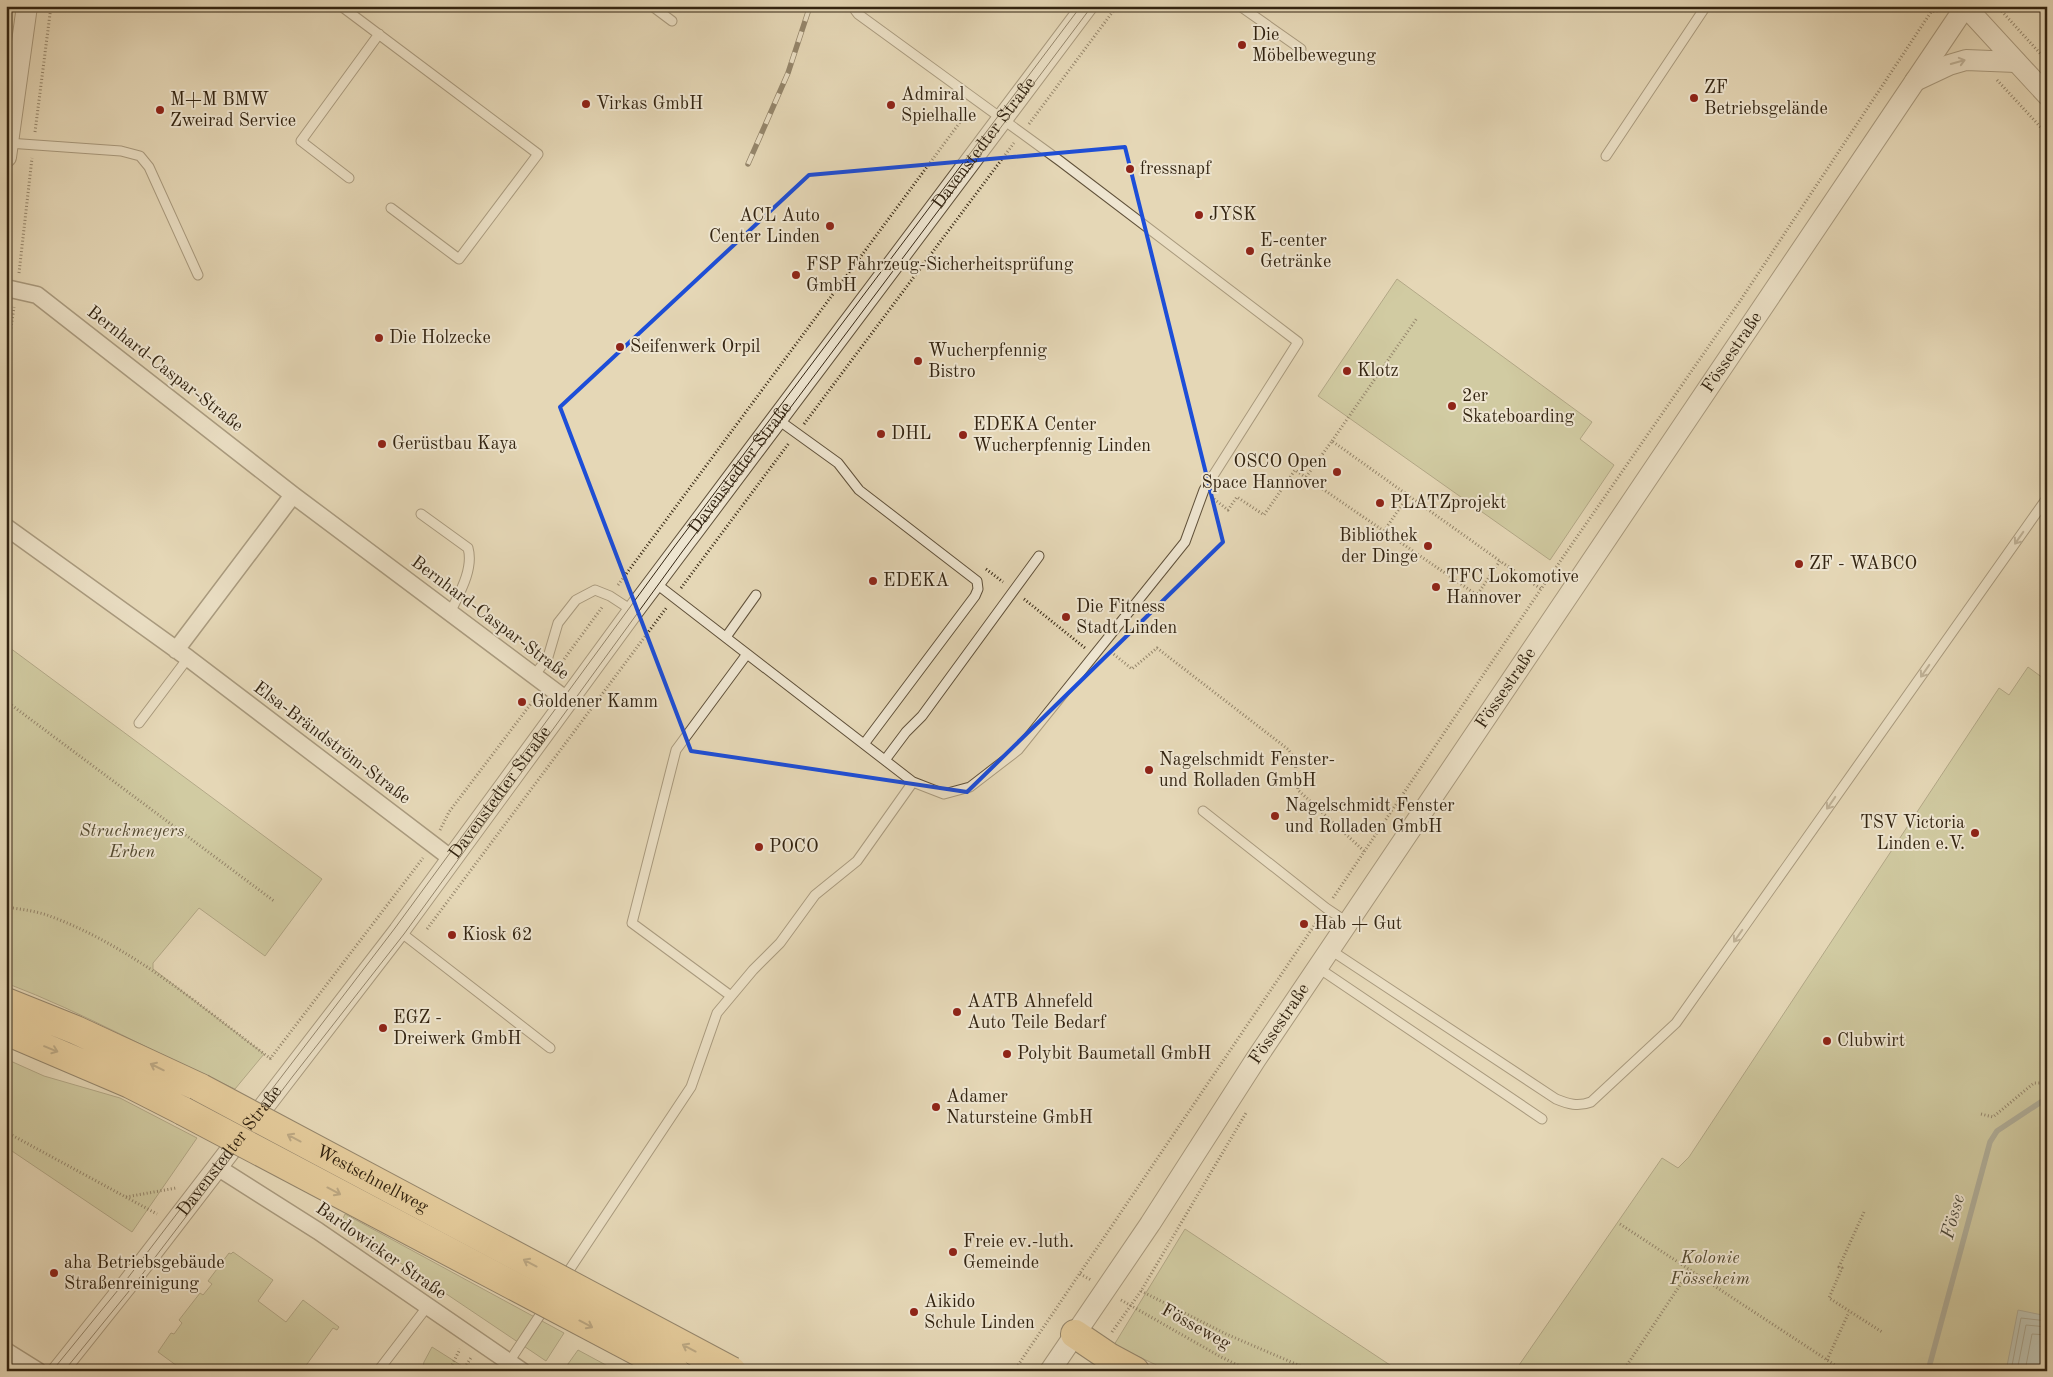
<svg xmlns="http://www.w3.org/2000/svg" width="2053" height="1377" viewBox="0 0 2053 1377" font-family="'Old Standard TT',serif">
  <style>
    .green { fill: #b9bd8b; stroke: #76704e }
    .water { fill: #99b7b8; stroke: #707c75 }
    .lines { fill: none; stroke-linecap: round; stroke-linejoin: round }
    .shore { stroke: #666e64; stroke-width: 1 }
    .stream { stroke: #707c75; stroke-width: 5.5 }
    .service-casing { stroke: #60513a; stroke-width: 11 }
    .minor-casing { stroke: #60513a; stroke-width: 19 }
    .tertiary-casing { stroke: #60513a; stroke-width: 22 }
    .trunk-casing { stroke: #332411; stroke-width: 30 }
    .path { stroke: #332411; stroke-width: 3; stroke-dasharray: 1 2.5; stroke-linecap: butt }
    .service { stroke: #eee5d0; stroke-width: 9 }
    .minor { stroke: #eee5d0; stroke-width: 16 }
    .tertiary { stroke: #eee5d0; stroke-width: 20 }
    .trunk { stroke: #e2bc7b; stroke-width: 28 }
    .tram { stroke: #332411; stroke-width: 1 }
    .rail-casing { stroke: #332411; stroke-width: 5.5 }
    .rail { stroke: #eee5d0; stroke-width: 4; stroke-dasharray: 11; stroke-linecap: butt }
    .trunk-bridge-casing { stroke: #332411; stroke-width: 30; stroke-linecap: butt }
    .trunk-bridge { stroke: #e2bc7b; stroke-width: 28 }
    .oneway { stroke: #908470 }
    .oneway2 { stroke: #8a7046 }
    .marked { fill: none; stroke: #1d4ed8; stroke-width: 4; stroke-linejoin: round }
    .poi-dot { fill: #8f2418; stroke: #eee5d0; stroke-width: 2 }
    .labels { text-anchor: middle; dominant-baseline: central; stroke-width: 4; stroke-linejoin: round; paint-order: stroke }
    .poi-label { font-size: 18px; fill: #332411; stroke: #eee5d0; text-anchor: start }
    .street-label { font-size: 18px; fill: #332411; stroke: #eee5d0 }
    .park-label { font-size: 18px; font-style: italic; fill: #544a30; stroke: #eee5d0 }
    .water-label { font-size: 19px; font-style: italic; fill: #4c493b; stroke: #eee5d0 }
  </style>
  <rect width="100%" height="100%" fill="#e5d7b6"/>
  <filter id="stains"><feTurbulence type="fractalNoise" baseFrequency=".004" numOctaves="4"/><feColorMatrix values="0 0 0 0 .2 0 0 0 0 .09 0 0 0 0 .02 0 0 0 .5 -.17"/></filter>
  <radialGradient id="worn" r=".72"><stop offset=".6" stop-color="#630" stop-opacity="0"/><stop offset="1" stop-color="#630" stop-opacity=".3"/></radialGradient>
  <!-- green -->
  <path class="green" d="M1397 279 1592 422 1580 439 1614 465 1550 560 1318 396Z
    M6 645 322 879 265 956 199 908 153 963V969L264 1054 235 1089C158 1055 85 1013 6 983Z
    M2028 667 2047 681V1371H1515L1662 1158 1678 1168 1689 1157 1999 688 2009 695Z
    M6 1059 44 1076 120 1098 197 1138 132 1232 6 1147Z
    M345 1214 564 1333 546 1361 341 1223Z
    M1185 1229 1399 1371H1169L1114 1345Z
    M233 1252 273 1280 258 1301 286 1322 303 1300 339 1327 337 1330 333 1328 302 1371H184L158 1352 171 1333 174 1334 182 1323 179 1320 200 1293 203 1295 212 1284 208 1281 229 1253 231 1254Z
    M432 1347 470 1371H422L424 1362Z
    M578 1350 617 1371H567L568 1364Z"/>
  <!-- water -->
  <path class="water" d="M2018 1310 2047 1316V1371H2006Z"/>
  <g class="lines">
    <!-- shore -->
    <path class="shore" d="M2011 1371 2021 1318 2047 1321
      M2017 1371 2026 1325 2047 1327
      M2025 1371 2032 1334 2047 1335"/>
    <!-- stream -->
    <path class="stream" d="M1928 1371 1990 1142 1997 1131 2047 1098"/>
    <defs>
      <path id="service" d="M341 6 538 154 459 259 391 208
        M652 6 672 21
        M1240 6 1301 49
        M8 143 121 151 140 156 149 167 198 275
        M1606 156 1706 6
        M349 178 301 141 379 34
        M777 419 838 463 859 490 977 581 978 589 975 596 864 744
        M421 514 468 548C474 569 459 594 450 613
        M654 582 913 782
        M726 637 756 595
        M534 676 548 657 558 623 576 600 595 590 610 596 633 611
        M139 723 188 658
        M885 760 906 732 922 716 1039 556
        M1203 811 1326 908 1347 922
        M399 931 550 1048
        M1329 949 1556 1099C1568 1104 1578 1107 1591 1102L1676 1023 2047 498
        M1317 967 1542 1119
        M731 996 632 923 676 750 747 654
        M564 1278 691 1087 717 1013 753 970 780 943 815 895 857 861 913 782 944 794 970 787 1018 750 1185 542 1204 490 1298 342 1060 161 858 14 852 6
        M509 1362 546 1306
        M378 1371 427 1307"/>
      <path id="minor" d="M6 288 37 295 293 495 568 701
        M6 527 188 658 452 859
        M176 650 293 495
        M217 1167 318 1231 522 1371
        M6 1351 38 1371"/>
      <g id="tertiary">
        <path d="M1965 6 2047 95"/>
        <path d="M1915 81 1949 65 1966 60 2016 62"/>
        <path d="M6 157 27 6"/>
        <path id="s1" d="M58 1371 129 1282 399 931 633 611 1087 6"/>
        <path id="s2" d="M1050 1371 1150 1224 1256 1059 1965 7"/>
      </g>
      <path id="trunk" d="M6 1002 76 1030 201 1088
        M6 1031 130 1084 183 1111
        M1075 1334 1109 1357 1135 1371"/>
    </defs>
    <!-- service casing -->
    <use href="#service" class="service-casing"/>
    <!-- minor casing -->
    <use href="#minor" class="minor-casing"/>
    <!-- tertiary casing -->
    <use href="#tertiary" class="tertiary-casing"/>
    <!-- trunk casing -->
    <use href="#trunk" class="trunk-casing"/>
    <!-- path -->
    <path class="path" d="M1926 6 1932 13
      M1997 6 2047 61
      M1997 80 2047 134
      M1029 124 1117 6
      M35 132 51 6
      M19 273 32 158
      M6 363 14 307
      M804 424 1014 143
      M1332 441 1417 318
      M1306 477 1332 441 1500 561
      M1214 499 1228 510 1237 497 1264 515 1295 470 1477 595 1500 561 1541 589
      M1384 531 1408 496
      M986 569 1003 582
      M618 585 969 110
      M681 588 789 443
      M1024 599 1085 648
      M1111 652 1132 669 1157 648 1289 750 1295 761 1298 790 1364 851
      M562 662 603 606
      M6 701 274 901
      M440 830 449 812 536 697
      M1333 898 1541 589 1740 301 1931 12 1941 10
      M6 907C20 909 35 911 47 915 132 946 200 1006 271 1059
      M427 929 667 607
      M270 1059 423 858
      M1981 1114 1993 1117 2034 1083H2041L2047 1085
      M6 1132 157 1214
      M126 1197 176 1188
      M1864 1212 1839 1267 1842 1268 1829 1298 1882 1332
      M1620 1224 1844 1371
      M1080 1274 1091 1280
      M1141 1291 1226 1334 1312 1371
      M1121 1300 1221 1357 1250 1371
      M1112 1332 1141 1291 1246 1113
      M1827 1360 1849 1312
      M449 1371 460 1349
      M463 1371 472 1356
      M1014 1371 1320 917
      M1623 1371 1690 1270"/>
    <!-- service -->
    <use href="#service" class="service"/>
    <!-- minor -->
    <use href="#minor" class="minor"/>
    <!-- tertiary -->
    <use href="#tertiary" class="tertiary"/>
    <!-- trunk -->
    <use href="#trunk" class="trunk"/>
    <!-- tram -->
    <path class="tram" d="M52 1371 127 1279 395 928 674 547 1081 6
      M64 1371 134 1285 293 1076 404 934 682 552 1092 6"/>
    <defs>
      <path id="rail" d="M748 164 788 73 810 6"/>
    </defs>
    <!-- rail casing -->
    <use href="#rail" class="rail-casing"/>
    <!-- rail -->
    <use href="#rail" class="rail"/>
    <defs>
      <g id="trunk-bridge">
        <path id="s3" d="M201 1088 732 1371"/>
        <path d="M183 1111 675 1371"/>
      </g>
    </defs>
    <!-- trunk-bridge casing -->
    <use href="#trunk-bridge" class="trunk-bridge-casing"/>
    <!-- trunk-bridge -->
    <use href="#trunk-bridge" class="trunk-bridge"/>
  </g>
  <!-- one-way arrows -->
  <defs><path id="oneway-shaft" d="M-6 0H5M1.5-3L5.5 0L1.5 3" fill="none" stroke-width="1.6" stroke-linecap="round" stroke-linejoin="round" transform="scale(1.25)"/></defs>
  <g class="oneway">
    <use href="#oneway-shaft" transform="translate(1958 62) rotate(-16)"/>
    <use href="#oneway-shaft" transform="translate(2019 538) rotate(125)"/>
    <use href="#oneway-shaft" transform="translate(1925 671) rotate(125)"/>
    <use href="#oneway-shaft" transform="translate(1831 803) rotate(125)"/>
    <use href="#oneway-shaft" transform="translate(1738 936) rotate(125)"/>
  </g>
  <g class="oneway2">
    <use href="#oneway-shaft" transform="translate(51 1049) rotate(22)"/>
    <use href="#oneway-shaft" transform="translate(157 1067) rotate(-154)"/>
    <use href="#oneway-shaft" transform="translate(294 1138) rotate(-152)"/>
    <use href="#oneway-shaft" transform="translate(334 1191) rotate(28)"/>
    <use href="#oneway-shaft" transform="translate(530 1263) rotate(-152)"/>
    <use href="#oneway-shaft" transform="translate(586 1324) rotate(28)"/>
    <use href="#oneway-shaft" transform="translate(689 1348) rotate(-152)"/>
  </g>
  <!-- marked area -->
  <path d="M0 0H2053V1377H0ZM1125 147 1223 542 967 792 691 751 560 407 809 175Z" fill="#e5d7b6" fill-opacity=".55" fill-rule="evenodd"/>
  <path class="marked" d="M1125 147 1223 542 967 792 691 751 560 407 809 175Z"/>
  <!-- markers -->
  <g class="poi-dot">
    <circle cx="1242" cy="45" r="5"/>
    <circle cx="1694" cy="98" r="5"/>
    <circle cx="586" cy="104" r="5"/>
    <circle cx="891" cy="105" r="5"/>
    <circle cx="160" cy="110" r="5"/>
    <circle cx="1130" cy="169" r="5"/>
    <circle cx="1199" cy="215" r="5"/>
    <circle cx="830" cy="226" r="5"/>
    <circle cx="1250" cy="251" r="5"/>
    <circle cx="796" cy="275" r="5"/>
    <circle cx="379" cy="338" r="5"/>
    <circle cx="620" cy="347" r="5"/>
    <circle cx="918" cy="361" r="5"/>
    <circle cx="1347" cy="371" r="5"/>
    <circle cx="1452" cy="406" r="5"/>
    <circle cx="881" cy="434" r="5"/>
    <circle cx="963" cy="435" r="5"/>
    <circle cx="382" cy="444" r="5"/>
    <circle cx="1337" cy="472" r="5"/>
    <circle cx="1380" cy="503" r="5"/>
    <circle cx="1428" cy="546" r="5"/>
    <circle cx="1799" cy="564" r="5"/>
    <circle cx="873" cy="581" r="5"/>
    <circle cx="1436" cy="587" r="5"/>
    <circle cx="1066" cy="617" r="5"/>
    <circle cx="522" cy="702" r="5"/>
    <circle cx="1149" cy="770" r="5"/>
    <circle cx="1275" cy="816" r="5"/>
    <circle cx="1975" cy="833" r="5"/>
    <circle cx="759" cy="847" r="5"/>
    <circle cx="1304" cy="924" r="5"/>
    <circle cx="452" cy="935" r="5"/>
    <circle cx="957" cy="1012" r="5"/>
    <circle cx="383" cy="1028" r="5"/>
    <circle cx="1827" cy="1041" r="5"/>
    <circle cx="1007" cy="1054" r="5"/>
    <circle cx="936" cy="1107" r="5"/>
    <circle cx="953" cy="1252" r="5"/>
    <circle cx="54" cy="1273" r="5"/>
    <circle cx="914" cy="1312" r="5"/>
  </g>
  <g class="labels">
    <!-- poi labels -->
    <g class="poi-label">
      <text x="1252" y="35">Die<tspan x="1252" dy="21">Möbelbewegung</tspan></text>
      <text x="1704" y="88">ZF<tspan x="1704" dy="21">Betriebsgelände</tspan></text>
      <text x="901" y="95">Admiral<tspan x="901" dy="21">Spielhalle</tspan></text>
      <text x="170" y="100">M+M BMW<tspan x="170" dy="21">Zweirad Service</tspan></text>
      <text x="596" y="104">Virkas GmbH</text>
      <text x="1140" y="169">fressnapf</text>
      <text x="1209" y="215">JYSK</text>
      <text x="820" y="216" text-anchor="end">ACL Auto<tspan x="820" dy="21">Center Linden</tspan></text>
      <text x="1260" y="241">E-center<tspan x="1260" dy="21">Getränke</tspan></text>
      <text x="806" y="265">FSP Fahrzeug-Sicherheitsprüfung<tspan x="806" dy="21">GmbH</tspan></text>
      <text x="389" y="338">Die Holzecke</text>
      <text x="630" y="347">Seifenwerk Orpil</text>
      <text x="928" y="351">Wucherpfennig<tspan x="928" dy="21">Bistro</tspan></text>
      <text x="1357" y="371">Klotz</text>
      <text x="1462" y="396">2er<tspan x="1462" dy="21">Skateboarding</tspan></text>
      <text x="973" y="425">EDEKA Center<tspan x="973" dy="21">Wucherpfennig Linden</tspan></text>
      <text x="891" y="434">DHL</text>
      <text x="392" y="444">Gerüstbau Kaya</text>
      <text x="1327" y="462" text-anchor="end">OSCO Open<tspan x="1327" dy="21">Space Hannover</tspan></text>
      <text x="1390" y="503">PLATZprojekt</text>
      <text x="1418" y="536" text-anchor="end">Bibliothek<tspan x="1418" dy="21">der Dinge</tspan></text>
      <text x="1809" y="564">ZF - WABCO</text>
      <text x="1446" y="577">TFC Lokomotive<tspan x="1446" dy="21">Hannover</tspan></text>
      <text x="883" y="581">EDEKA</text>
      <text x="1076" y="607">Die Fitness<tspan x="1076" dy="21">Stadt Linden</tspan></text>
      <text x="532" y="702">Goldener Kamm</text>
      <text x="1159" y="760">Nagelschmidt Fenster-<tspan x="1159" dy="21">und Rolladen GmbH</tspan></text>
      <text x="1285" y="806">Nagelschmidt Fenster<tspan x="1285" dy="21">und Rolladen GmbH</tspan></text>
      <text x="1965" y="823" text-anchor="end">TSV Victoria<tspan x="1965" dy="21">Linden e.V.</tspan></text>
      <text x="769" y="847">POCO</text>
      <text x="1314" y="924">Hab + Gut</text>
      <text x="462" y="935">Kiosk 62</text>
      <text x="967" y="1002">AATB Ahnefeld<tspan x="967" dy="21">Auto Teile Bedarf</tspan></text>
      <text x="393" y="1018">EGZ -<tspan x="393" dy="21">Dreiwerk GmbH</tspan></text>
      <text x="1837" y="1041">Clubwirt</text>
      <text x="1017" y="1054">Polybit Baumetall GmbH</text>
      <text x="946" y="1097">Adamer<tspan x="946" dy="21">Natursteine GmbH</tspan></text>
      <text x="963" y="1242">Freie ev.-luth.<tspan x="963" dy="21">Gemeinde</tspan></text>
      <text x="64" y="1263">aha Betriebsgebäude<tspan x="64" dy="21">Straßenreinigung</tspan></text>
      <text x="924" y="1302">Aikido<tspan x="924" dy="21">Schule Linden</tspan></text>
    </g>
    <!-- street labels -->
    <g class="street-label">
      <text stroke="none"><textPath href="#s1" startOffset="1538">Davenstedter Straße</textPath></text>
      <text stroke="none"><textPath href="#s2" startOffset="1226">Fössestraße</textPath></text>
      <text transform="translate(165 369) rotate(38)">Bernhard-Caspar-Straße</text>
      <text stroke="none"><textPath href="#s1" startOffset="1132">Davenstedter Straße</textPath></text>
      <text transform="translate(490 618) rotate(37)">Bernhard-Caspar-Straße</text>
      <text stroke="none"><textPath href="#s2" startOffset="821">Fössestraße</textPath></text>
      <text transform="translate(332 743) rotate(37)">Elsa-Brändström-Straße</text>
      <text stroke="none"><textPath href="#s1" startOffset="728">Davenstedter Straße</textPath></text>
      <text stroke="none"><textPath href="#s2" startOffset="416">Fössestraße</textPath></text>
      <text stroke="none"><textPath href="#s1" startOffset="279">Davenstedter Straße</textPath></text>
      <text stroke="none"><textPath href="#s3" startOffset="194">Westschnellweg</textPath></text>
      <text transform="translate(381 1251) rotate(35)">Bardowicker Straße</text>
      <text transform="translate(1196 1327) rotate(29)">Fösseweg</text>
    </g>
    <!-- park labels -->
    <g class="park-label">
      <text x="132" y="831">Struckmeyers<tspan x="132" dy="21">Erben</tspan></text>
      <text x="1710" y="1258">Kolonie<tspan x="1710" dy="21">Fösseheim</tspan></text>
    </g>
    <!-- water labels -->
    <g class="water-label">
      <text transform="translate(1954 1217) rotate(-75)">Fösse</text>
    </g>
  </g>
  <!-- margin -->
  <rect width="2053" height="1377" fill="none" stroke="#e5d7b6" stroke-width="25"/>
  <rect x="8" y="8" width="2038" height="1362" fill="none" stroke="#332411" stroke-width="2.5"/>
  <rect x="12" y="12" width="2028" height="1352" fill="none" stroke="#332411"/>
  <rect width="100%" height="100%" filter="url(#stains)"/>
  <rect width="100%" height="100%" fill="url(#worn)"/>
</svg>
